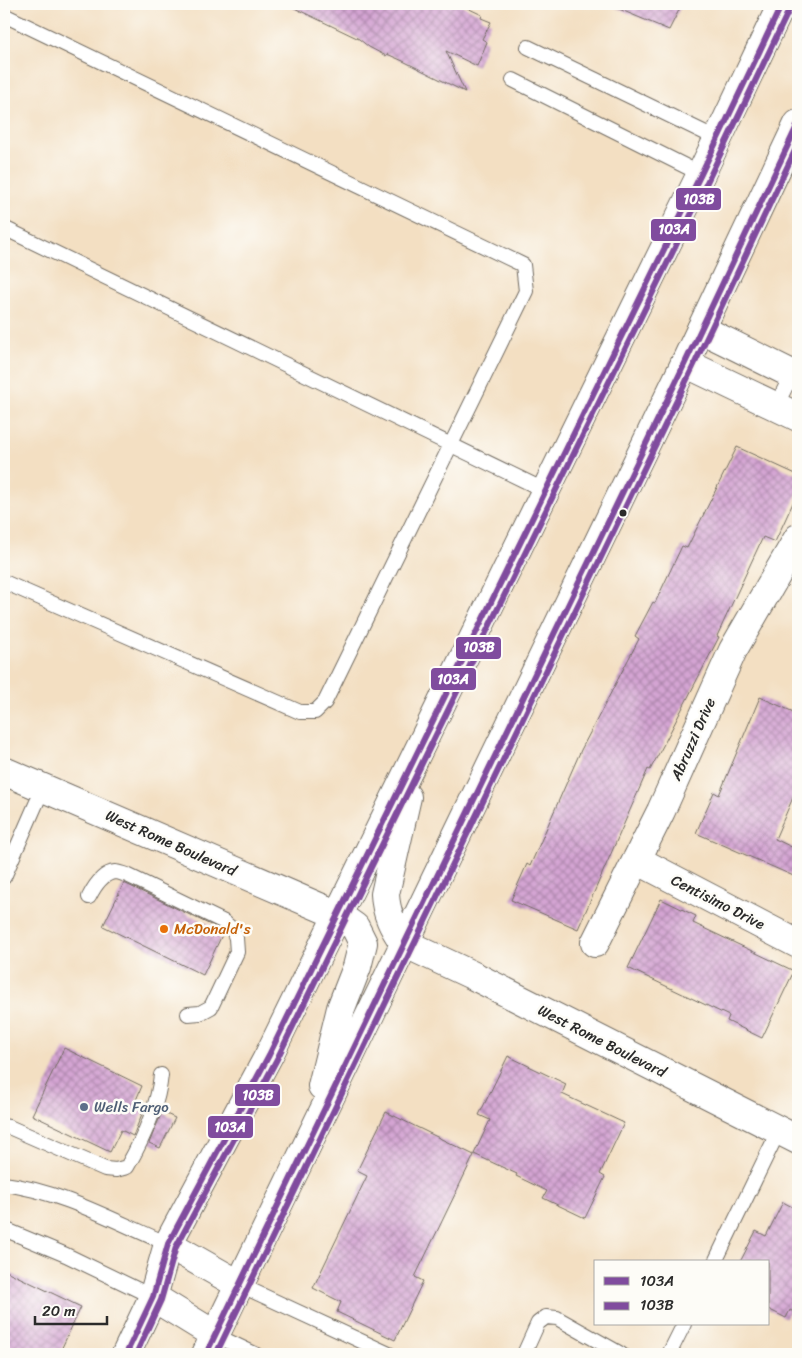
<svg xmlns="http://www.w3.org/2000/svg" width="802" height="1358" viewBox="0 0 802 1358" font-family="Sriracha,sans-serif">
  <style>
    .building { fill: url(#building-cross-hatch) }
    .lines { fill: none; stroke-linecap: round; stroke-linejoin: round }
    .lane-casing { stroke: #716a60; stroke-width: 16 }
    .street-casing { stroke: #716a60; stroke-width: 30 }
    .secondary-casing { stroke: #716a60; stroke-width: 30 }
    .lane { stroke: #fff; stroke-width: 14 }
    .street { stroke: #fff; stroke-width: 28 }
    .secondary { stroke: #fff; stroke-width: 28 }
    .bus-1-casing { stroke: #fdfcf7; stroke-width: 10 }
    .bus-2-casing { stroke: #fdfcf7; stroke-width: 10 }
    .bus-1 { stroke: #804c9e; stroke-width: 6 }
    .bus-2 { stroke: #804c9e; stroke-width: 6 }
    .bus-dot { fill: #2b2b2b; stroke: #fdfcf7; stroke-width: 2 }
    .food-dot { fill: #e8710a; stroke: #fdfcf7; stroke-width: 2 }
    .service-dot { fill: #5c6f8a; stroke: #fdfcf7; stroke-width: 2 }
    .labels { text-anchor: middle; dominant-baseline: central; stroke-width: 5; stroke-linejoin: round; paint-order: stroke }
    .street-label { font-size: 15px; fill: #2b2b2b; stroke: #fdfcf7 }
    .food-label { font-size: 15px; fill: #c56008; stroke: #fdfcf7; text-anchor: start }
    .service-label { font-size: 15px; fill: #4e5e75; stroke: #fdfcf7; text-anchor: start }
    .line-badge { stroke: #fdfcf7; stroke-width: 2 }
    .badge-label { font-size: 14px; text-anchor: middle; font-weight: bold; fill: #fff }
  </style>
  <defs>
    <pattern id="building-cross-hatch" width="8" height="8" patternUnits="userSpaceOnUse" patternTransform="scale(1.25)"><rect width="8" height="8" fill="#d4a4d3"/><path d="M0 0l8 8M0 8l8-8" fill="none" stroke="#ac86ab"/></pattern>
  </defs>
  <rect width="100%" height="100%" fill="#fdfcf7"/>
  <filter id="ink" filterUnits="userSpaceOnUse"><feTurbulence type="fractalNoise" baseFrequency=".02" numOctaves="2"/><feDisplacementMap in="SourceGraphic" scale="10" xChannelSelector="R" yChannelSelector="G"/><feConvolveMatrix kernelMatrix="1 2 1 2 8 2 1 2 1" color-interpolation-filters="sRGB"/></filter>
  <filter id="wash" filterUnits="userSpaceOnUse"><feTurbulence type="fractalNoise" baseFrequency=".0096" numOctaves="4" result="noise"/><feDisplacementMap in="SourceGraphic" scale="20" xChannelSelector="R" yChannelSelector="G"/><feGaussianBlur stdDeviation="1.12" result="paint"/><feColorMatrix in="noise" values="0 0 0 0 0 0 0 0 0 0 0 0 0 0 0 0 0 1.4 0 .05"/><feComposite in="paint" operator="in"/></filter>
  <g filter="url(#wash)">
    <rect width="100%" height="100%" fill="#f3dfc2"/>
    <g id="blocks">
      <!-- building -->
      <path class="building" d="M286 4H459L482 15 481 18 491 22 482 39 487 42 477 66 446 51 465 92 403 61 387 54 386 56 369 47 359 39Z
        M607 4H682L669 30Z
        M737 447 798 475V492L775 542 763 537 717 636 719 637 665 742 650 770 648 769 578 929 511 900 527 864 530 866 581 750 639 639 635 636 653 602 655 603 682 546 687 548Z
        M760 697 798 714V786L775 839 798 850V878L696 833 714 792 719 795Z
        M124 883 219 929 223 933 203 975 103 926Z
        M661 899 696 916 693 923 794 971 762 1038 727 1021 729 1016 628 968Z
        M64 1048 142 1086 136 1100 146 1104 133 1136 121 1130 110 1152 32 1115Z
        M508 1056 566 1084 562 1094 624 1123 600 1174 605 1177 585 1218 543 1198 547 1191 516 1176 517 1174 474 1154 490 1120 479 1115Z
        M162 1112 175 1118 160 1148 149 1143Z
        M386 1112 474 1155 415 1277 423 1281 395 1340 337 1312 341 1302 313 1288 367 1176 357 1171Z
        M783 1202 798 1210V1314L790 1310 786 1318 768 1309V1262H740L756 1231 766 1236Z
        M4 1270 81 1307 59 1354H4Z"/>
    </g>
  </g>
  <g filter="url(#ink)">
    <use href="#blocks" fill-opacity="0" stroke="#716a60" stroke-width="1"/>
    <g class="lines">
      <defs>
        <path id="lane" d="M4 15 523 265 526 291 325 702 315 712H300L4 582
          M528 47 718 139
          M513 80 701 174
          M4 228 546 491
          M776 406 792 374
          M4 877 43 788
          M89 897C94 887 103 873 115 872 118 872 123 874 127 875L224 922 233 930 236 938 237 952 211 1007 200 1013 188 1014
          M4 1126 9 1127 105 1169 116 1170 127 1167C143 1139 158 1107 161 1075
          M4 1184C61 1191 116 1222 168 1244
          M4 1229 66 1255 153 1297
          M715 1262 779 1130
          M240 1285 389 1354
          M215 1335 255 1354
          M524 1354 538 1323 546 1317 557 1318 621 1354
          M669 1354 684 1324"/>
        <path id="street" d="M701 329 798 377
          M685 363 798 417
          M637 860 798 944
          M595 943 661 811 733 650 798 538"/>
        <path id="secondary" d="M4 771 338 915 355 927 363 943 357 967 341 1008 322 1086
          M404 943 474 976 798 1140
          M404 943C393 927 386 914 385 894L407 797
          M168 1244 240 1285
          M153 1297 215 1335
          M126 1354 153 1297 168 1244 269 1055 701 174 782 4
          M206 1354 685 363 798 124"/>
      </defs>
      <!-- lane casing -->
      <use href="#lane" class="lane-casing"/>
      <!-- street casing -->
      <use href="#street" class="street-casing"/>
      <!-- secondary casing -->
      <use href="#secondary" class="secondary-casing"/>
      <!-- lane -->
      <use href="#lane" class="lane"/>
      <!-- street -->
      <use href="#street" class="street"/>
      <!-- secondary -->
      <use href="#secondary" class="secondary"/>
      <defs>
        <path id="bus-1" d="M126 1354 153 1297 168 1244 269 1055 701 174 782 4
          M206 1354 685 363 798 124"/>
        <path id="bus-2" d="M136 1354 161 1300 176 1247 277 1059 709 178 790 8
          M216 1354 693 367 798 144"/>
      </defs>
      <!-- bus-1 casing -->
      <use href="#bus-1" class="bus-1-casing"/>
      <!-- bus-2 casing -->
      <use href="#bus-2" class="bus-2-casing"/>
      <!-- bus-1 -->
      <use href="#bus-1" class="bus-1"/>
      <!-- bus-2 -->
      <use href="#bus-2" class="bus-2"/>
    </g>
  </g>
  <!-- markers -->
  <circle class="bus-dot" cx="623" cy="513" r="4.5"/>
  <circle class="food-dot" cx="164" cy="929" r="5"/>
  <circle class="service-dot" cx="84" cy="1107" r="5"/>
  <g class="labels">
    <!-- street labels -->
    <g class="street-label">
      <text transform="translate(693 739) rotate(-66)">Abruzzi Drive</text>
      <text transform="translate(171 843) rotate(24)">West Rome Boulevard</text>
      <text transform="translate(718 902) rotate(27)">Centisimo Drive</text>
      <text transform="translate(602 1041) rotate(27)">West Rome Boulevard</text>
    </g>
    <!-- food labels -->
    <g class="food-label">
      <text x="174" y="929">McDonald's</text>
    </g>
    <!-- service labels -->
    <g class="service-label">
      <text x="94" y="1107">Wells Fargo</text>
    </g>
  </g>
  <g class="line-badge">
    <rect x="675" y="187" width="47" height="24" rx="5" fill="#804c9e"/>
    <rect x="650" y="218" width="47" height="24" rx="5" fill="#804c9e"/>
    <rect x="455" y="636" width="47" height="24" rx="5" fill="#804c9e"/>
    <rect x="430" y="667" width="47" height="24" rx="5" fill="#804c9e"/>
    <rect x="234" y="1083" width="47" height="24" rx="5" fill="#804c9e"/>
    <rect x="207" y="1115" width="47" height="24" rx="5" fill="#804c9e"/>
  </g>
  <g class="badge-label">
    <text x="699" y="204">103B</text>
    <text x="674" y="234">103A</text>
    <text x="479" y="652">103B</text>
    <text x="453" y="684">103A</text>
    <text x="258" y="1100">103B</text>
    <text x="230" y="1132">103A</text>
  </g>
  <!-- margin -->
  <rect width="802" height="1358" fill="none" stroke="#fdfcf7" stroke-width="20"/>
  <!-- legend -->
  <rect x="594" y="1260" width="175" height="65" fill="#fdfcf7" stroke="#a9a8a5"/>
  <rect x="604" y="1277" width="25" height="8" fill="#804c9e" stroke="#a9a8a5"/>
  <text x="640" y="1286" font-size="15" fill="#2b2b2b">103A</text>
  <rect x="604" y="1302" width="25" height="8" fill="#804c9e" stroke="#a9a8a5"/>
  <text x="640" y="1310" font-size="15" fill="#2b2b2b">103B</text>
  <!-- scale -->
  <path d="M35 1316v8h72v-8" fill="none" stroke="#2b2b2b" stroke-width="2.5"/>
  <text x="42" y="1316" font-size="15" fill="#2b2b2b" stroke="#fdfcf7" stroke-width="4" paint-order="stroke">20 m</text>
</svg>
